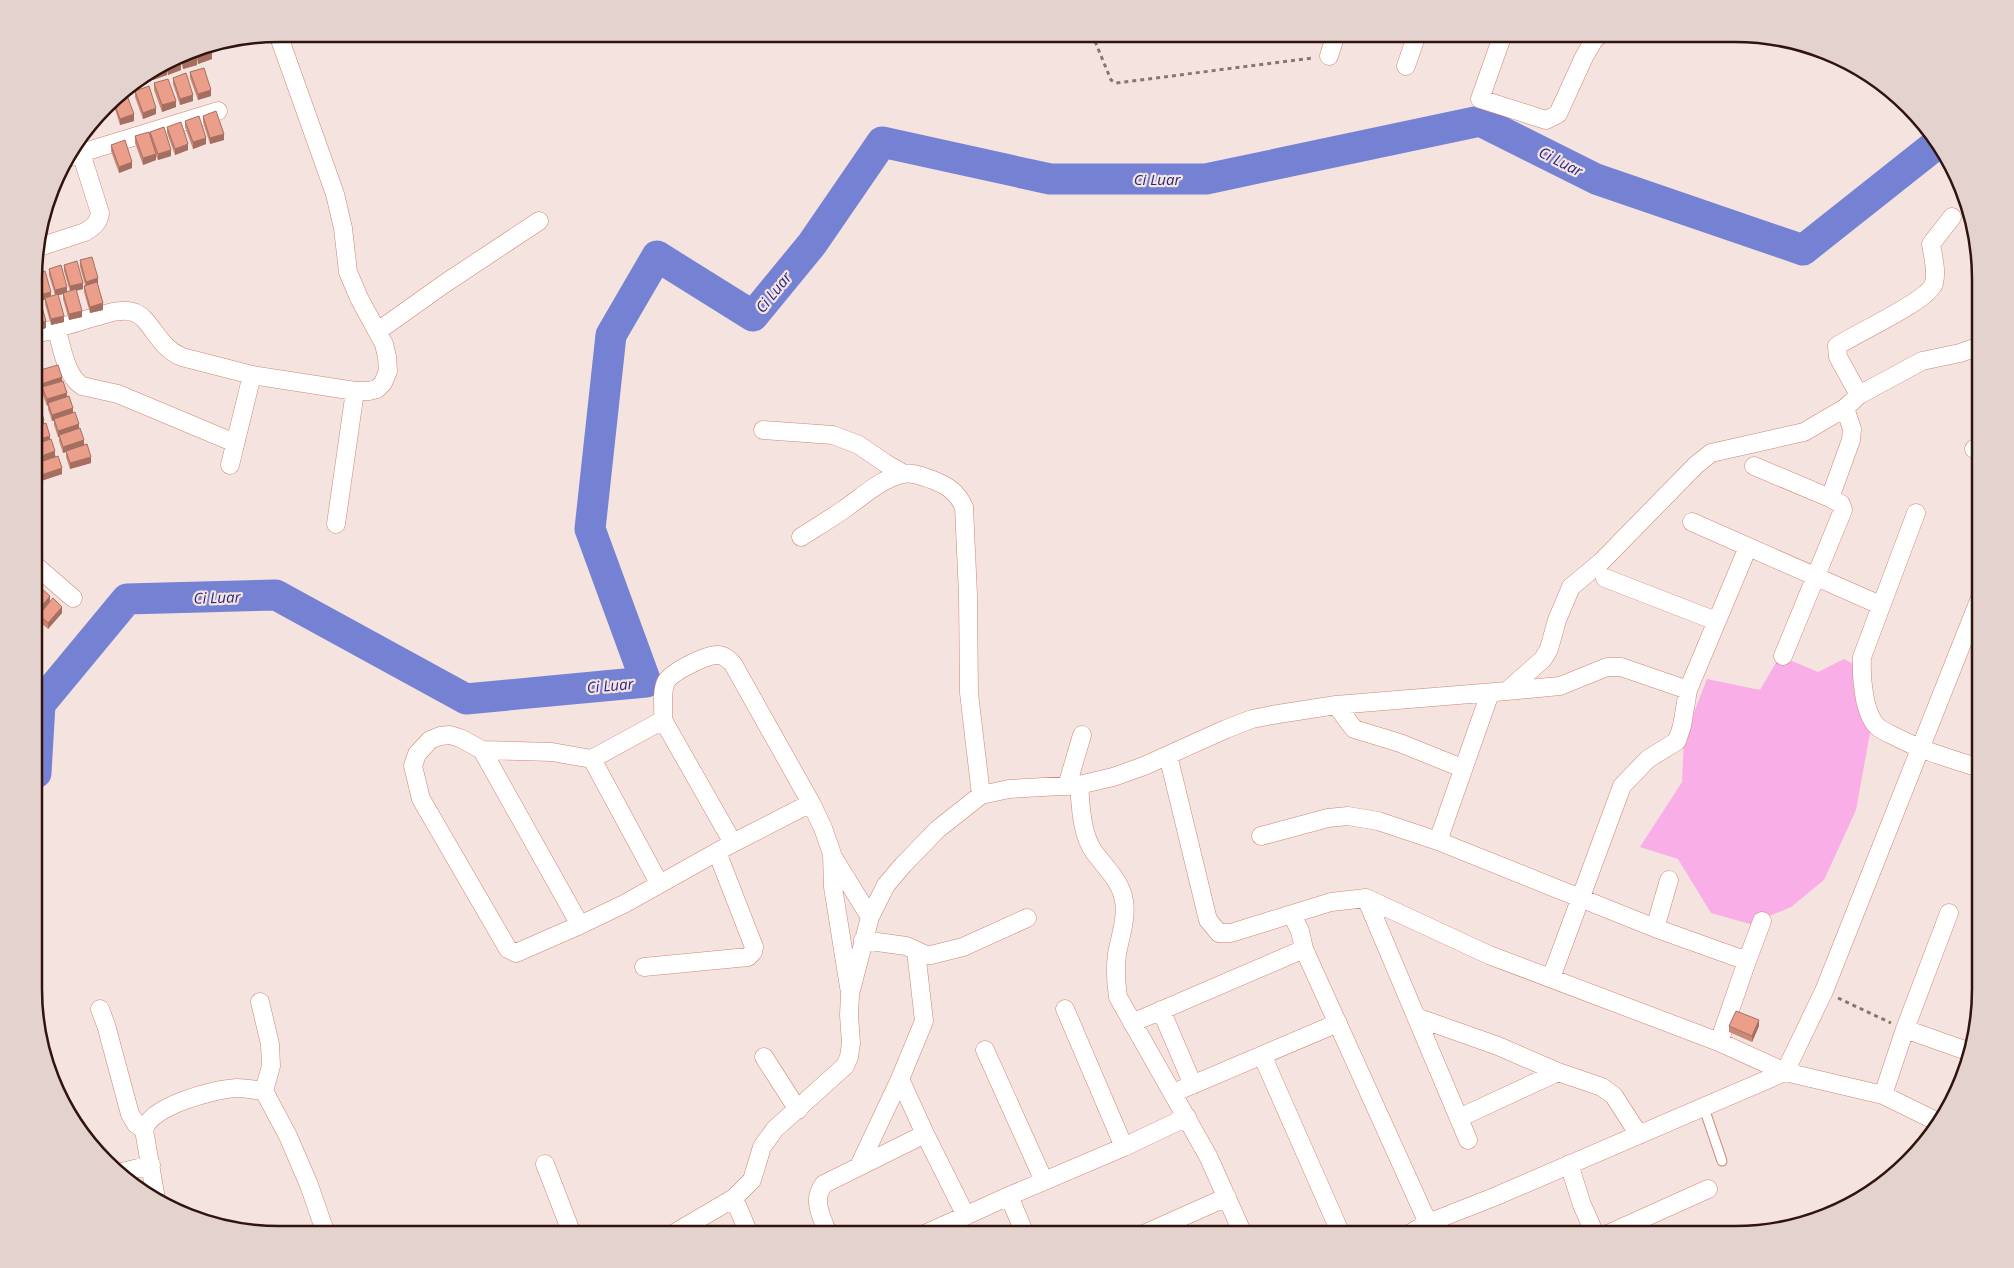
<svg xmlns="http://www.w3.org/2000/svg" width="2014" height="1268" viewBox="0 0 2014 1268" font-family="'Open Sans',sans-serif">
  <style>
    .green { fill: #f9aee8 }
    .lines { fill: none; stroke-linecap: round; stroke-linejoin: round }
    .river { stroke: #7582d3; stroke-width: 31 }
    .lane-casing { stroke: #d08572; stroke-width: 11 }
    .street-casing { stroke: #d08572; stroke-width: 19 }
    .path { stroke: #8c756f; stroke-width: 3; stroke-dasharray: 4 4; stroke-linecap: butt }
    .lane { stroke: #fff; stroke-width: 9 }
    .street { stroke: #fff; stroke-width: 18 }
    .wall { fill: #ca8877 }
    .shaded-wall { fill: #a46f61 }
    .building { fill: #eb9e8a; stroke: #a46f61 }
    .labels { text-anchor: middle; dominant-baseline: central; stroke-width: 4.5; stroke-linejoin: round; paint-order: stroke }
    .water-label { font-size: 15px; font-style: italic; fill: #272785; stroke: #f4e3df }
    .rim { fill: none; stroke: #30140d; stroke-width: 2.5 }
  </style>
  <rect width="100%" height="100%" fill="#f4e3df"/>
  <!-- green -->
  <path class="green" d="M1780 656 1818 672 1844 659 1857 666 1870 733 1856 810 1824 880 1791 907 1750 924 1711 913 1678 859 1640 847 1682 782 1684 738 1707 679 1760 690Z"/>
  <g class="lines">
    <!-- river -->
    <path class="river" d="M36 773 40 704 127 599 276 595 466 699 646 682 590 529 611 335 657 256 753 316 812 244 882 142 1050 179H1206L1480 121 1596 179 1803 250 1938 143"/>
    <defs>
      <path id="lane" d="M1704 1108 1722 1161"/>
      <path id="street" d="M1503 34 1480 99 1546 120 1558 114 1584 57 1594 40 1600 34
        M1329 56 1336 34
        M1406 66 1417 34
        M81 153 218 111
        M36 248 85 232C93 227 99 223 100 213L81 153 70 157
        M56 328C62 346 65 375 82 386L118 394 235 443
        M378 331 444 284 539 221
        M36 334C54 329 73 324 91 318 101 316 111 311 121 311 131 310 139 313 145 320 158 335 163 349 182 357L252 375 355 391H369L377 389 383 383 388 371 387 357 384 344 359 298 348 272 343 228 335 194 278 34
        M1859 395 1838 357 1837 346C1856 333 1929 301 1934 283 1937 270 1933 257 1931 244L1952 217
        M763 430 833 435 859 445 885 463 904 474
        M1974 449 1980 451
        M230 465 252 375
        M1754 466 1830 498 1841 504 1843 510 1783 656
        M1830 498 1851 440 1852 429 1845 408
        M1916 513 1862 657C1861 675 1863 715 1879 728 1883 731 1890 734 1896 737 1923 751 1951 759 1980 768
        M1692 522 1880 605
        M336 524 355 391
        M801 537C815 528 830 519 843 510 862 497 880 479 903 474 913 472 924 477 933 480 948 486 957 492 964 507L968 595 969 693 981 795
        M36 566 73 598
        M1605 578 1716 621
        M1507 691 1560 686 1607 667H1621L1688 690
        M1336 705 1354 729 1400 743 1462 768
        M663 720 733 843
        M482 750 580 925
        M1168 755 1208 920 1219 933H1231L1331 902 1366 898 1489 955 1719 1042 1785 1072 1883 1095 1940 1123
        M592 759 659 883
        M1079 785C1081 807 1081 833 1094 852 1105 867 1121 881 1124 901 1127 918 1120 937 1117 954 1115 968 1116 983 1118 997L1208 1156 1243 1234
        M1067 786 1082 735
        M811 803 733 843 624 904 580 925 516 953 508 949 421 799 413 766 417 754 430 740 440 736 450 735 460 738 482 750 552 752 592 759 663 720C664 709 661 692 666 682 671 672 706 655 717 655 724 655 728 659 733 664L811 803 823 828 832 854 833 887 849 987
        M1261 836 1328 818 1348 816 1378 821 1438 841 1655 928 1747 961 1719 1042
        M1438 841 1490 693
        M833 857 870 917
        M1366 898 1468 1140
        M1292 915 1300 931 1304 949 1428 1223
        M1655 928 1669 880
        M863 940 906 946 926 955H931L963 947 1027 918
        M1747 961 1762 921
        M644 967 748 957 753 952 754 947 717 852
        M1551 978 1622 786 1648 759 1677 741 1682 726 1688 690 1748 547
        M260 1002 270 1044 271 1066 264 1091 288 1136 309 1185 326 1234
        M100 1009 106 1025 130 1114 136 1124 144 1130
        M1065 1009 1124 1147
        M1161 1010 1193 1085
        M1416 1017 1498 1046 1558 1072 1602 1087 1614 1096 1639 1135
        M1132 1023 1304 949
        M1905 1029 1970 1052
        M985 1050 1044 1181
        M1262 1055 1341 1234
        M764 1057 798 1110
        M900 1079 925 1134 966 1216
        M1173 1093 1338 1023
        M1883 1095 1905 1029 1949 913
        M1459 1118 1558 1072
        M545 1164 572 1234
        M1569 1164 1582 1205 1595 1234
        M859 1166 900 1079 924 1021 916 951
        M122 1172 151 1165
        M1009 1196 1025 1234
        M734 1198 749 1234
        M156 1199 144 1130C150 1106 214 1089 237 1088 245 1088 255 1090 264 1091
        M673 1234 734 1198 752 1180 762 1147 775 1129 845 1066 849 1057 851 1043 849 1015 850 994 870 917 886 885 903 865 938 829 981 795 1009 789 1079 785 1113 777 1144 766 1226 729 1252 719 1272 715 1336 705 1507 691 1543 659 1549 649 1557 620 1571 587 1601 562 1696 465 1711 453 1804 432 1845 408 1859 395 1922 361 1960 353 1980 346
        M828 1234C822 1217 811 1200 824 1184L925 1134
        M925 1234 1009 1196 1124 1147 1187 1117
        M1144 1234 1227 1197
        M1409 1234 1428 1223 1494 1197 1785 1072 1824 991 1980 598
        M1608 1234 1708 1189"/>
    </defs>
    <!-- lane casing -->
    <use href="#lane" class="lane-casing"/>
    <!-- street casing -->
    <use href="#street" class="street-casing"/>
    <!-- path -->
    <path class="path" d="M1092 34 1111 80 1116 83 1313 58
      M1838 998 1891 1023"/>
    <!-- lane -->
    <use href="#lane" class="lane"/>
    <!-- street -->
    <use href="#street" class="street"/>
  </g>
  <!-- wall -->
  <path class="wall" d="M210 47 212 59 198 64 197 59V65L183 69 179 56 185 52Z
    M179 56 181 70 168 75 167 72V75L153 80 151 74Z
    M190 72 211 96 198 100 190 78Z
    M173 78 193 101 180 105 173 84Z
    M154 83 176 107 162 112 154 90Z
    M135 91 156 114 143 119 135 97Z
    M116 96 134 121 120 125 113 103V101Z
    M203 116 224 140 210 144 203 122Z
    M185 121 206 144 193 149 185 127Z
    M167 127 188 150 175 155 167 133Z
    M150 132 171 156 158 160 156 156V160L143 165 135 143V136H150Z
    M111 145 132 168 119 173 111 151Z
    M80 260 98 284H97L103 310 90 313 84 292V286L85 285 80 267Z
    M64 265 83 289 76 291 82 317 69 320 63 299V294L58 295 64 322 51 325 45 304V300L40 301 46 328 36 331V302L39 301 36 291V273L51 296 55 295 49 275V269L67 292 70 291 64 271Z
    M37 371 62 381 91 463 70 469 66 457V452L63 453 59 441V437H58L54 425V421H52L48 409V405L47 406 42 393V389L41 390 37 378Z
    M36 397 44 424 62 474 41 481 37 469V463L36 464Z
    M36 593 50 601 62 613 48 629 39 621V616L36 619Z
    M1729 1026H1759L1752 1042 1729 1032Z"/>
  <!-- shaded-wall -->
  <path class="shaded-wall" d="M212 53V59L198 64V58Z
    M197 58V65L183 69V63Z
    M181 64V70L168 75V68Z
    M167 69V75L153 80V73Z
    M151 75V81L138 85V82L148 76Z
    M136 83V86L127 89Z
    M211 90V96L198 100V94Z
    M193 95V101L180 105V99Z
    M176 101V107L162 112V105Z
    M156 108V114L143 119V113Z
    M134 114V121L120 125V119Z
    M224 134V140L210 144V138Z
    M206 138V144L193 149V142Z
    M188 144V150L175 155V149Z
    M171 150V156L158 160V154Z
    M156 154V160L143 165V158Z
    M132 162V168L119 173V167Z
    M98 278V284L86 288V282Z
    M83 283V289L70 292V286Z
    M67 287V293L55 296V290Z
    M51 292V298L39 301V295Z
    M103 303V310L90 313V307Z
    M82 311V317L69 320V314Z
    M64 316V322L51 325V319Z
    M46 321V328L36 331V324Z
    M62 377V383L42 387V389L41 390V384Z
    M67 393V399L48 403V405L47 406V399Z
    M73 408V415L52 421V415Z
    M44 420V426L36 428V422Z
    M79 424V431L59 435V437H58V431Z
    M50 436V442L36 446V440Z
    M84 440V446L63 453V447Z
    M55 451V458L36 464V458Z
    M91 457V463L70 469V463Z
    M62 468V474L41 481V475Z
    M38 585V591L36 593V587Z
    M50 596V602L39 615V616L36 619V613Z
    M62 607V613L48 629V623Z
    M1759 1020V1026L1752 1042V1036Z"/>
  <!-- building -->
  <path class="building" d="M210 47 212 53 198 58 196 50Z
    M194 51 197 58 183 63 181 55 185 52Z
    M179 56 181 64 168 68 166 64Z
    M165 65 167 69 153 73V72Z
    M204 68 211 90 198 94 190 72Z
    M186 73 193 95 180 99 173 78Z
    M168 79 176 101 162 105 154 83Z
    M149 86 156 108 143 113 135 91Z
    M126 93 134 114 120 119 113 100 116 96Z
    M216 111 224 134 210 138 203 116Z
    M199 116 206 138 193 142 185 121Z
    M181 122 188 144 175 149 167 127Z
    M164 127 171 150 158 154 150 132Z
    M149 132 156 154 143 158 135 136Z
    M125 140 132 162 119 167 111 145Z
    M92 257 98 278 86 282 80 260Z
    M77 261 83 283 70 286 64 265Z
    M61 265 67 287 55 290 49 269Z
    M45 271 51 292 39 295 36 285V273Z
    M97 282 103 303 90 307 84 286Z
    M76 289 82 311 69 314 63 293Z
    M58 294 64 316 51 319 45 298Z
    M40 300 46 321 36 324V302Z
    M58 365 62 377 41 384 37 371Z
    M63 381 67 393 47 399 42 387Z
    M69 396 73 408 52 415 48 403Z
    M36 397 38 404 36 405Z
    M40 407 44 420 36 422V408Z
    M75 412 79 424 58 431 54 419Z
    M46 423 50 436 36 440V427Z
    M80 428 84 440 63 447 59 435Z
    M51 439 55 451 36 458V444Z
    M87 444 91 457 70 463 66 451Z
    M58 456 62 468 41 475 37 463Z
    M41 588 50 596 36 613V593Z
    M53 598 62 607 48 623 39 615Z
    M1736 1011 1759 1020 1752 1036 1729 1026Z"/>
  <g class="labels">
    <!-- water labels -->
    <g class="water-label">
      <text transform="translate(1561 161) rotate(27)">Ci Luar</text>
      <text x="1157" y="179">Ci Luar</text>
      <text transform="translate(773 292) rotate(-51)">Ci Luar</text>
      <text transform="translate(217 597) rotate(-2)">Ci Luar</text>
      <text transform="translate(610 685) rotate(-5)">Ci Luar</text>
    </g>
  </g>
  <!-- crop -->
  <path d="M0 0H2014V1268H0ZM279 42H1735A237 237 0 0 1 1972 279V989A237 237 0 0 1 1735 1226H279A237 237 0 0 1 42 989V279A237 237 0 0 1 279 42Z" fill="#e4d2ce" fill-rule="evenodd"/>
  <path class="rim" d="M279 42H1735A237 237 0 0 1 1972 279V989A237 237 0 0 1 1735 1226H279A237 237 0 0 1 42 989V279A237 237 0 0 1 279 42Z"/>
</svg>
